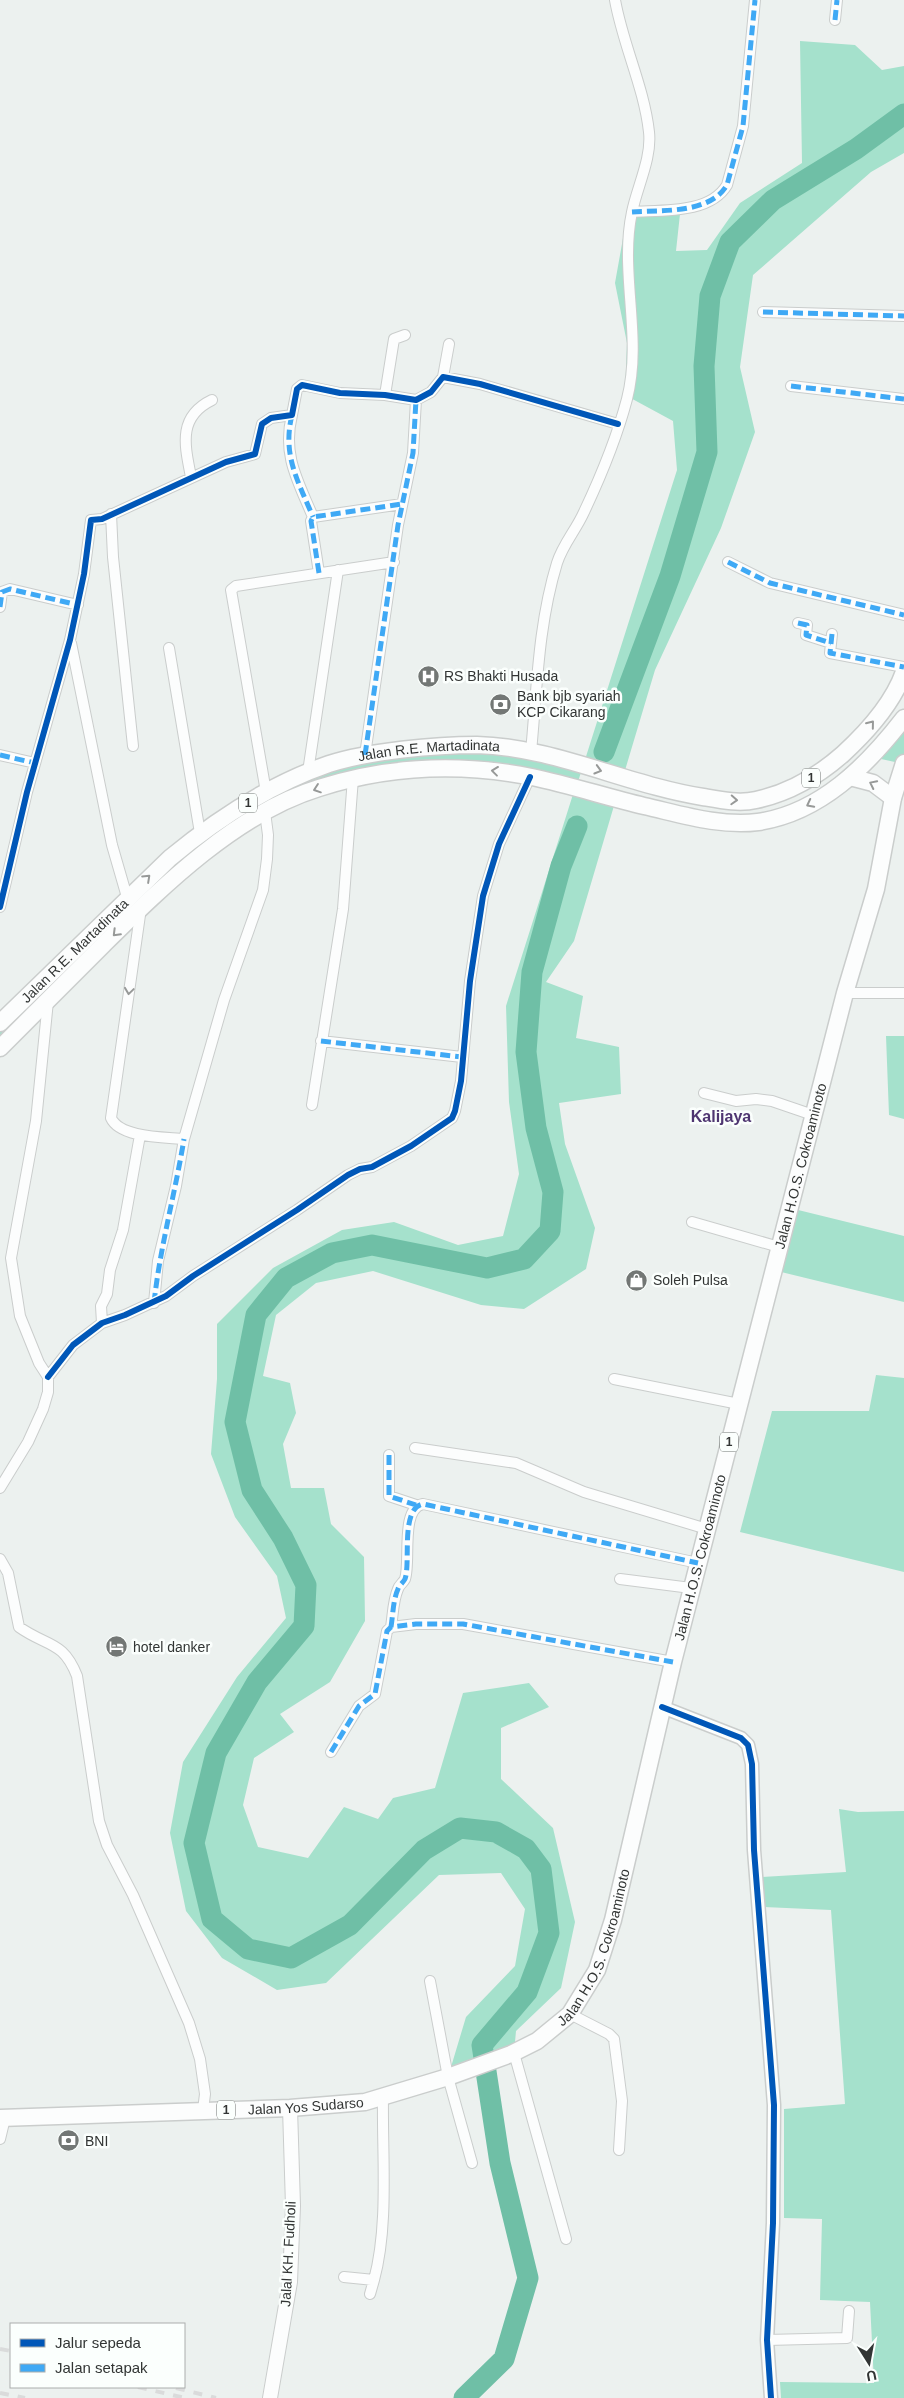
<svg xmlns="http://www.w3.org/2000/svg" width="904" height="2398" viewBox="0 0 904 2398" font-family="Arial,sans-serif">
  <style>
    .green { fill: #a5e1cc }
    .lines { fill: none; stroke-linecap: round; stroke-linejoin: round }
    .river { stroke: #6fbfa6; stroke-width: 21 }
    .minor-casing { stroke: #cacdcc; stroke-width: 12 }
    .tertiary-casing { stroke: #cacdcc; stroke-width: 15 }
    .secondary-casing { stroke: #cacdcc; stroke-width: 16 }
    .trunk-casing { stroke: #cacdcc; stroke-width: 19 }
    .minor { stroke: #fcfdfd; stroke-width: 10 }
    .tertiary { stroke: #fcfdfd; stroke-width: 12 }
    .secondary { stroke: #fcfdfd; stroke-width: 14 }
    .trunk { stroke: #fcfdfd; stroke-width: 16 }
    .rail { stroke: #dadbdb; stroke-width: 4; stroke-dasharray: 9 9; stroke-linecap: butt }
    .quiet { stroke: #3fa9f5; stroke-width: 5; stroke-dasharray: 10 5; stroke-linecap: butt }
    .cycleway-casing { stroke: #fbfffd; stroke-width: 9 }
    .cycleway { stroke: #0057b8; stroke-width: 6 }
    .oneway { stroke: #979998 }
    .labels { text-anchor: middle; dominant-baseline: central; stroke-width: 5; stroke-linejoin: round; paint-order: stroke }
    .shield { fill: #fbfffd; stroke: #6e7270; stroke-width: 1 }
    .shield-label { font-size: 12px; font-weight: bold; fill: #323534 }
    .poi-label { font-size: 14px; fill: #323534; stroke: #fbfffd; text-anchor: start }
    .street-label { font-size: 14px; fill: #323534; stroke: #fbfffd }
    .quarter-label { font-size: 16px; font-weight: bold; fill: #4f3671; stroke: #fbfffd }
  </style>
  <rect width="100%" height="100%" fill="#ecf1ef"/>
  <!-- green -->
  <path class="green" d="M800 41 855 45 882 70 904 66V153L871 172 753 275 740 367 755 432 721 528 655 670 623 777 583 766 576 788 616 799 574 941 546 982 583 996 576 1038 619 1047 621 1094 559 1103 565 1144 595 1228 586 1269 524 1309 481 1305 373 1271 316 1283 276 1315 263 1376 290 1383 296 1413 283 1444 291 1488H324L331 1524 364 1557 365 1621 330 1682 280 1714 294 1732 254 1758 243 1805 258 1847 308 1858 344 1807 378 1819 393 1798 435 1788 463 1693 529 1683 549 1707 501 1728V1779L553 1828 575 1922 561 1988 516 2031 514 2053 448 2077 466 2017 515 1966 525 1909 501 1873 439 1875 326 1983 277 1990 222 1958 186 1911 170 1833 183 1762 237 1677 286 1618 277 1576 235 1517 211 1454 217 1379V1324L273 1268 342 1230 394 1222 458 1245 503 1236 519 1174 509 1102 506 1006 575 788 499 771 353 778 231 833 0 1048V1023L170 858 308 772 447 746 583 766 677 470 673 421 625 395 627 343 615 283 627 216 680 214 676 251 707 250 740 203 802 163Z
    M904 718V764L872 757Z
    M886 1036H904V1119L889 1115Z
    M790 1208 904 1236V1302L773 1270Z
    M876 1375 904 1378V1572L740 1532 772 1411H869Z
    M839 1809 858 1812 904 1811V2398H781L780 2382 874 2383 870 2302 820 2300 822 2219 784 2218V2109L845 2104 831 1910 764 1907 760 1877 846 1872Z"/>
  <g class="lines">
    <!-- river -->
    <path class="river" d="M604 752 670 576 707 452 704 366 710 296 730 242 773 200 856 149 904 114
      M464 2398 504 2359 528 2278 500 2163 482 2045 527 1992 549 1933 541 1869 526 1849 496 1832 460 1828 424 1850 350 1925 291 1958 248 1949 212 1919 194 1843 216 1753 257 1682 304 1626 306 1585 283 1538 252 1490 235 1422 256 1315 286 1278 332 1253 372 1245 487 1268 524 1259 550 1231 553 1192 536 1128 526 1052 532 972 561 866 577 826"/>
    <defs>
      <path id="minor" d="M835 20 837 0
        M632 212C662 210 710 214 727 185L743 126 755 0
        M763 312 904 316
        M443 377 449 344
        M791 386 904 399
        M385 395 394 339 405 335
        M292 415C282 455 298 481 313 517
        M191 477C185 446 177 417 212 400
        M111 514 113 557 133 746
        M728 562 770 583 904 615
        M319 573 311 521 313 517 402 504
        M0 607 2 592 10 589 78 605
        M798 623 807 625 806 635 831 643
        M832 634 830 653 904 667
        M71 643 112 845 127 897
        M169 648 200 833
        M531 752C537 689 538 625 557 563 563 544 576 530 584 512 601 476 617 437 627 399 643 337 619 273 632 212 637 187 652 158 649 132 644 87 623 45 615 0
        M0 755 35 763
        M365 755 398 525 413 453 416 400
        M308 772 338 570
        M266 792 231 590 236 586 394 562
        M0 907 27 792 70 640 84 574 91 520 102 519 226 462 255 454 262 424 271 418 292 415 297 389 302 385 340 393 385 395 416 400 431 392 443 377 480 384 618 424
        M141 908 111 1118C120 1138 165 1137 184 1139
        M845 993H904
        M321 1041 462 1057
        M704 1093 736 1101 756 1099 772 1101 813 1115
        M312 1105 343 909 353 778
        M692 1222 779 1247
        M154 1303 158 1261 176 1186 184 1139 224 1000 263 890 267 859 268 835 265 812
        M102 1323 101 1306 107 1294 110 1270 123 1230 140 1135
        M48 1377 73 1345 102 1323 125 1315 166 1296 193 1276 297 1210 348 1175 360 1169 372 1167 411 1146 452 1118 455 1111 461 1081 470 981 483 896 499 844 530 777
        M614 1379 739 1404
        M415 1448 516 1463 584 1492 707 1529
        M389 1455V1496L416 1505
        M0 1488 28 1442 43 1409 48 1392V1377L39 1363 20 1316 11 1258 36 1121 48 1001
        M0 1559 8 1573 19 1627C47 1647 63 1640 77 1676L99 1821 107 1845 133 1895 189 2023 200 2059 205 2094 203 2110
        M620 1579 691 1588
        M391 1627C393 1615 393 1600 398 1589 399 1585 403 1583 405 1579 411 1562 400 1508 423 1504L698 1563
        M331 1752 359 1706 375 1694 387 1631 391 1627 416 1624H463L673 1662
        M430 1981 448 2077 472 2163
        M570 2014 609 2034 614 2039 622 2101 619 2150
        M514 2053 566 2239
        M0 2139 5 2118
        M344 2277 374 2280C389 2225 382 2155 383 2097
        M370 2294 374 2280
        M767 2340 847 2338 849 2311"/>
      <path id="tertiary" d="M662 1707 741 1738 748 1745 752 1764 754 1850 774 2105 773 2223 767 2340 771 2398"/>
      <path id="secondary" d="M270 2398 290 2282 293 2206 290 2108"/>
      <g id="trunk">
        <path d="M850 777 873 783 893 798"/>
        <path id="s1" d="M0 1023 170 858C217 819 271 784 329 764 369 751 435 745 477 745 554 747 627 785 703 797 720 800 739 804 756 800 789 793 818 776 843 754 867 732 893 703 904 672"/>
        <path d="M0 1048C35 1013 69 979 104 944 164 885 237 813 319 788 388 766 461 763 532 777 570 785 606 797 644 806 680 814 720 827 758 822 820 813 867 766 904 718"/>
        <path id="s2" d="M0 2118 290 2108 365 2102 448 2077 511 2054 537 2041 570 2014 597 1970 613 1920 673 1662 845 993 876 889 893 798 904 763"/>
      </g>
    </defs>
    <!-- minor casing -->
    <use href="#minor" class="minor-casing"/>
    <!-- tertiary casing -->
    <use href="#tertiary" class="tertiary-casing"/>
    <!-- secondary casing -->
    <use href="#secondary" class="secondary-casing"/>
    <!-- trunk casing -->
    <use href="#trunk" class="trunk-casing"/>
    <!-- minor -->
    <use href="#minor" class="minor"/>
    <!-- tertiary -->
    <use href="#tertiary" class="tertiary"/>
    <!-- secondary -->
    <use href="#secondary" class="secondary"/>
    <!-- trunk -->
    <use href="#trunk" class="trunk"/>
    <!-- rail -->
    <path class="rail" d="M0 2349 11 2351
      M138 2387 185 2398
      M176 2388 216 2398
      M0 2393 25 2398"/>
    <!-- quiet -->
    <path class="quiet" d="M835 20 837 0
      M632 212C662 210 710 214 727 185L743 126 755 0
      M763 312 904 316
      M791 386 904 399
      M292 415C282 455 298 481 313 517
      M728 562 770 583 904 615
      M319 573 311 521 313 517 402 504
      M0 607 2 592 10 589 78 605
      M798 623 807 625 806 635 831 643
      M832 634 830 653 904 667
      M0 755 35 763
      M365 755 398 525 413 453 416 400
      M321 1041 462 1057
      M154 1303C160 1247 175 1194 184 1139
      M389 1455V1496L416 1505
      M391 1627C393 1615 393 1600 398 1589 399 1585 403 1583 405 1579 411 1562 400 1508 423 1504L698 1563
      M331 1752 359 1706 375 1694 387 1631 391 1627 416 1624H463L673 1662"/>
    <defs>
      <path id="cycleway" d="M0 907 27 792 70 640 84 574 91 520 102 519 226 462 255 454 262 424 271 418 292 415 297 389 302 385 340 393 385 395 416 400 431 392 443 377 480 384 618 424
        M48 1377 73 1345 102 1323 125 1315 166 1296 193 1276 297 1210 348 1175 360 1169 372 1167 411 1146 452 1118 455 1111 461 1081 470 981 483 896 499 844 530 777
        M662 1707 741 1738 748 1745 752 1764 754 1850 774 2105 773 2223 767 2340 771 2398"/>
    </defs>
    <!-- cycleway casing -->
    <use href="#cycleway" class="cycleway-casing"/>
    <!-- cycleway -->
    <use href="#cycleway" class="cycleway"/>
  </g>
  <!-- one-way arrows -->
  <defs><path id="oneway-chevron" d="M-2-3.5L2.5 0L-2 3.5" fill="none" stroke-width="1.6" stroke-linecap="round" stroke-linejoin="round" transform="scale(1.25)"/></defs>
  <g class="oneway">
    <use href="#oneway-chevron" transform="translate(871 724) rotate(-51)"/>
    <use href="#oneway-chevron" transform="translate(598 770) rotate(16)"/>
    <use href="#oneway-chevron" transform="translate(495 771) rotate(-173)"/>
    <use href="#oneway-chevron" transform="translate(873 784) rotate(-154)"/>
    <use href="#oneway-chevron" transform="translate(317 789) rotate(161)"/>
    <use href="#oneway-chevron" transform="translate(734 800) rotate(3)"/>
    <use href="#oneway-chevron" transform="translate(810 804) rotate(153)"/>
    <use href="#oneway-chevron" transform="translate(147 878) rotate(-43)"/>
    <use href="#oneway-chevron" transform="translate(116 933) rotate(135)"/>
    <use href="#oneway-chevron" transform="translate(129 991) rotate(98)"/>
  </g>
  <!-- icons -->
  <defs>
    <symbol id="hospital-disc" viewBox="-11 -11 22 22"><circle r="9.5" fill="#737775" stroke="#fbfffd"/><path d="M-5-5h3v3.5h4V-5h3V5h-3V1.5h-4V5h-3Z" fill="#fff"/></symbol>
    <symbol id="bank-disc" viewBox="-11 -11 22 22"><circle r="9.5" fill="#737775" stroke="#fbfffd"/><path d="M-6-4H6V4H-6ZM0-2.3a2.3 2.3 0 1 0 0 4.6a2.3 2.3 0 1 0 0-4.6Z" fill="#fff"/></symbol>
    <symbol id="shop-disc" viewBox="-11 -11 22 22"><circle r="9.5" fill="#737775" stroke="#fbfffd"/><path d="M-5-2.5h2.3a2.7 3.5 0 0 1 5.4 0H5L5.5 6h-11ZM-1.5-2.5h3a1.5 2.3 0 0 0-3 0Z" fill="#fff"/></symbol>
    <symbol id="hotel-disc" viewBox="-11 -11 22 22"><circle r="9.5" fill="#737775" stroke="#fbfffd"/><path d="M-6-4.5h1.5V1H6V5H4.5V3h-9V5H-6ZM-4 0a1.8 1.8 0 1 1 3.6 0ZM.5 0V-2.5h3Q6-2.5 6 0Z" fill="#fff"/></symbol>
  </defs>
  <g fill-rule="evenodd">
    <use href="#hospital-disc" x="416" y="664" width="25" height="25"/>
    <use href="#bank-disc" x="488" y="692" width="25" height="25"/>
    <use href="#shop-disc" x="624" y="1268" width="25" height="25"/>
    <use href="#hotel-disc" x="104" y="1634" width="25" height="25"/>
    <use href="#bank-disc" x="56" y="2128" width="25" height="25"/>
  </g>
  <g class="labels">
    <!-- shield labels -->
    <g class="shield">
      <rect x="802" y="768.5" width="18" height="19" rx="4"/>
      <rect x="239" y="793.5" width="18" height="19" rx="4"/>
      <rect x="720" y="1432.5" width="18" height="19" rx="4"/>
      <rect x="217" y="2100.5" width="18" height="19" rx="4"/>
    </g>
    <g class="shield-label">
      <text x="811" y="778">1</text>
      <text x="248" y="803">1</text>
      <text x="729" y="1442">1</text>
      <text x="226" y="2110">1</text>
    </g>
    <!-- poi labels -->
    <g class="poi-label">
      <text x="444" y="676">RS Bhakti Husada</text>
      <text x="517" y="696">Bank bjb syariah<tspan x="517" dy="16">KCP Cikarang</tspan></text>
      <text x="653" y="1280">Soleh Pulsa</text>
      <text x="133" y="1647">hotel danker</text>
      <text x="85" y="2141">BNI</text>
    </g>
    <!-- street labels -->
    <g class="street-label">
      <text stroke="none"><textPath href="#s1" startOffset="524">Jalan R.E. Martadinata</textPath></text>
      <text stroke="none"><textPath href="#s1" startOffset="104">Jalan R.E. Martadinata</textPath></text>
      <text stroke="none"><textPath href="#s2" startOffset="1472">Jalan H.O.S. Cokroaminoto</textPath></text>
      <text stroke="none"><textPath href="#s2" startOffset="1068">Jalan H.O.S. Cokroaminoto</textPath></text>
      <text stroke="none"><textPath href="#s2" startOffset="662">Jalan H.O.S. Cokroaminoto</textPath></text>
      <text stroke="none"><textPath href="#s2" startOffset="306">Jalan Yos Sudarso</textPath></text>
      <text transform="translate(288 2254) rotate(-87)">Jalal KH. Fudholi</text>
    </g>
    <!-- quarter labels -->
    <g class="quarter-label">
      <text x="721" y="1116">Kalijaya</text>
    </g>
  </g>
  <!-- legend -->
  <rect x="10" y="2323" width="175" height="65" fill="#fbfffd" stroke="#abaead"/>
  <rect x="20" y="2339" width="25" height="8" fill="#0057b8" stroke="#abaead"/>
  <text x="55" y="2348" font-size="15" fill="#323534">Jalur sepeda</text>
  <rect x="20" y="2364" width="25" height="8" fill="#3fa9f5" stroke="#abaead"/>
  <text x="55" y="2373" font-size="15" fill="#323534">Jalan setapak</text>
  <!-- north arrow -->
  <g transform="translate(869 2363) rotate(169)" stroke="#fbfffd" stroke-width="4" paint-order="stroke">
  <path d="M0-4L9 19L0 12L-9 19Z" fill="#323534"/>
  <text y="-8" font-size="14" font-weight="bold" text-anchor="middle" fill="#323534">U</text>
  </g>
</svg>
